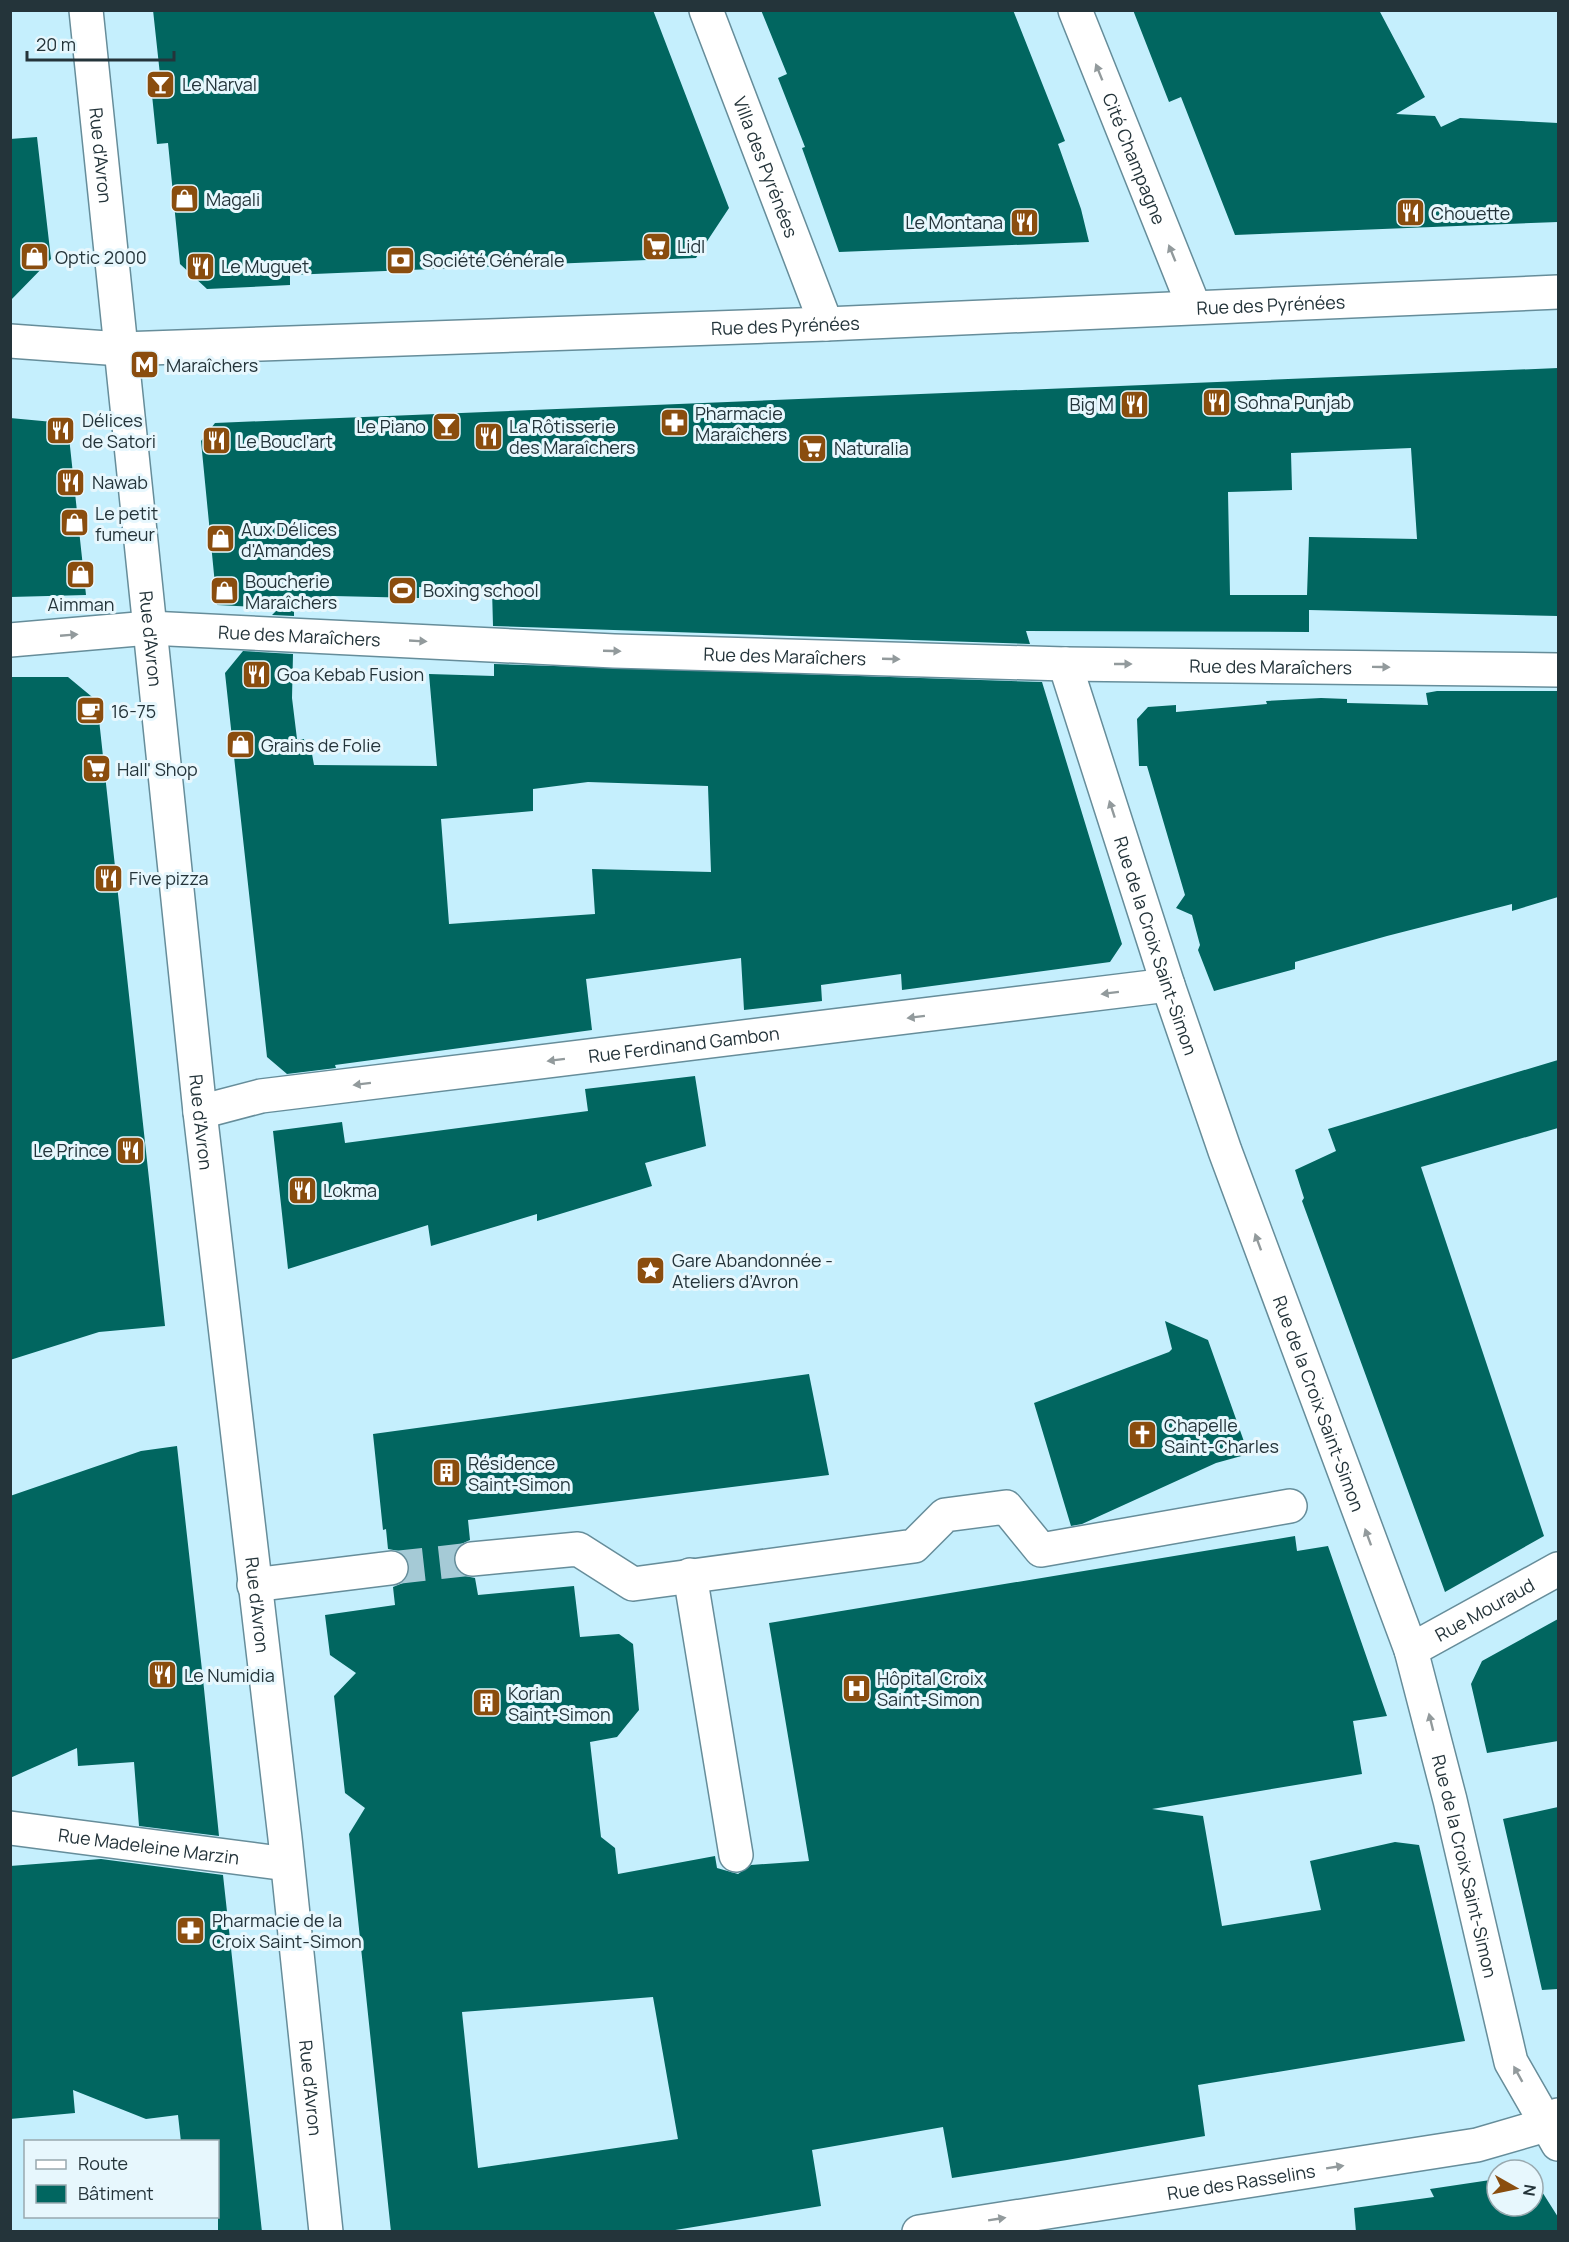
<svg xmlns="http://www.w3.org/2000/svg" width="1569" height="2242" viewBox="0 0 1569 2242" font-family="Manrope,sans-serif">
  <style>
    .building { fill: #016660; fill-rule: evenodd }
    .lines { fill: none; stroke-linecap: round; stroke-linejoin: round }
    .minor-tunnel { stroke: #a5cad6; stroke-width: 33; stroke-dasharray: 33 16; stroke-linecap: butt }
    .minor-casing { stroke: #668d9a; stroke-width: 36 }
    .major-casing { stroke: #668d9a; stroke-width: 36 }
    .minor { stroke: #fff; stroke-width: 33 }
    .major { stroke: #fff; stroke-width: 33 }
    .oneway { fill: #929a9c }
    .labels { text-anchor: middle; dominant-baseline: central; stroke-width: 6; stroke-linejoin: round; paint-order: stroke }
    .poi-label { font-size: 18px; fill: #24343a; stroke: #e7f7fd; text-anchor: start }
    .street-label { font-size: 18px; fill: #24343a; stroke: #e7f7fd }
  </style>
  <rect width="100%" height="100%" fill="#c5effd"/>
  <!-- building -->
  <path class="building" d="M153 10H653L729 208 696 258 290 275V285L207 289 180 264 168 143 157 144 151 85 161 84Z
    M761 10H1013L1065 141 1058 144 1081 209 1089 242 839 252 802 148 805 147 778 78 787 74Z
    M1133 10H1379L1425 97 1396 114 1435 116 1441 127 1460 118 1558 123V222L1235 235 1181 97 1169 102Z
    M37 137 51 259 10 301V139Z
    M1558 368V616L1309 610V632L1026 631 1030 644 493 626 492 589 419 587V598L333 596V610L294 608V616L272 615 279 608 217 605 201 441 215 423ZM1411 448 1417 539 1309 537 1307 595H1230L1228 492 1292 490 1291 453Z
    M10 418 53 422 69 437 86 595 10 597Z
    M243 651 293 654 292 698 297 739H304L306 754H312L314 765 437 766 429 674 494 676V664L1042 682 1122 944 1110 962 902 990 901 974 821 985 822 1001 744 1010 741 958 586 979 592 1030 335 1065 336 1068 287 1074 267 1057 236 775 225 673ZM588 782 708 786 711 872 592 869 595 914 449 924 441 819 533 811V789Z
    M10 677H68L97 701 165 1326 99 1332 10 1360Z
    M1437 691H1558V897L1512 911V904L1387 936 1295 962V969L1214 991 1198 950 1200 945 1192 915 1176 908 1185 895 1147 766H1139L1137 719 1148 707 1176 705V712L1267 704 1266 701 1321 698 1347 699V703L1428 705 1426 693Z
    M1558 1060V1128L1421 1167 1544 1536 1445 1592 1302 1201 1304 1198 1295 1170 1336 1151 1328 1129Z
    M695 1076 706 1146 645 1163 652 1186 537 1221V1214L431 1246 428 1225 288 1269 273 1131 342 1122 345 1143 588 1111 585 1089Z
    M1165 1321 1208 1340 1247 1450 1244 1452 1245 1455 1216 1463 1082 1524 1071 1526 1034 1403 1169 1352 1172 1349Z
    M809 1374 829 1475 468 1520 470 1540 461 1544 455 1552 453 1561 456 1569 465 1576 475 1578 478 1595 574 1586 580 1637 619 1634 633 1644 639 1710 617 1737 590 1742 601 1837 615 1848 618 1874 715 1856 717 1868 738 1874 751 1865 809 1861 769 1623 1295 1536 1297 1551 1328 1546 1387 1716 1353 1721 1362 1774 1152 1809 1203 1816 1222 1926 1321 1910 1310 1861 1395 1842 1419 1845 1465 2041 1198 2085 1205 2136 1067 2160 952 2178 943 2127 812 2150 821 2206 663 2232H391L349 1834 365 1808 345 1793 334 1696 356 1673 330 1655 325 1615 395 1605 393 1587 403 1583 408 1575 410 1566 406 1557 399 1551 388 1549 386 1529 383 1530 373 1434ZM653 1997 678 2139 478 2168 462 2012Z
    M177 1446 203 1679 219 1836 139 1826 134 1762 78 1766 77 1748 10 1778V1496L141 1451Z
    M1558 1619V1741L1487 1753 1471 1684 1482 1661Z
    M1558 1807V1989L1542 1990 1503 1819Z
    M101 1859 223 1875 262 2232H218V2142H181L178 2115 146 2119 73 2090 75 2113 10 2119V1866Z
    M1497 2179V2206H1533V2184L1539 2187 1558 2217V2232H1356L1354 2208 1434 2197 1430 2189Z"/>
  <g class="lines">
    <!-- minor-tunnel -->
    <path class="minor-tunnel" d="M391 1568 472 1559"/>
    <defs>
      <g id="minor">
        <path id="s1" d="M86 10 200 1112 285 1838 326 2232"/>
        <path id="s2" d="M706 10 826 324"/>
        <path id="s3" d="M1075 10 1194 307"/>
        <path id="s4" d="M10 640 149 628 614 651 1065 664 1558 670"/>
        <path id="s5" d="M1065 664 1168 985 1225 1151 1411 1650 1450 1800 1511 2062 1558 2144"/>
        <path id="s6" d="M200 1112 261 1096 1168 985"/>
        <path d="M472 1559 578 1549 633 1584 914 1546 945 1515 1006 1507 1041 1550 1290 1506"/>
        <path d="M690 1575 736 1855"/>
        <path d="M254 1585 391 1568"/>
        <path id="s7" d="M1411 1650 1558 1569"/>
        <path id="s8" d="M10 1828 287 1864"/>
        <path id="s9" d="M919 2232 1477 2145 1546 2125 1558 2115"/>
      </g>
      <g id="major">
        <path id="s10" d="M10 341 121 349 826 324 1558 292"/>
      </g>
    </defs>
    <!-- minor casing -->
    <use href="#minor" class="minor-casing"/>
    <!-- major casing -->
    <use href="#major" class="major-casing"/>
    <!-- minor -->
    <use href="#minor" class="minor"/>
    <!-- major -->
    <use href="#major" class="major"/>
  </g>
  <!-- one-way arrows -->
  <defs><path id="oneway-solid" d="M-6-.8H1V-3.2L6.5 0L1 3.2V.8H-6Z" transform="scale(1.5)"/></defs>
  <g class="oneway">
    <use href="#oneway-solid" transform="translate(1099 72) rotate(-112)"/>
    <use href="#oneway-solid" transform="translate(1172 253) rotate(-112)"/>
    <use href="#oneway-solid" transform="translate(69 635) rotate(-5)"/>
    <use href="#oneway-solid" transform="translate(418 641) rotate(3)"/>
    <use href="#oneway-solid" transform="translate(612 651) rotate(2)"/>
    <use href="#oneway-solid" transform="translate(891 659) rotate(2)"/>
    <use href="#oneway-solid" transform="translate(1123 664)"/>
    <use href="#oneway-solid" transform="translate(1381 667) rotate(1)"/>
    <use href="#oneway-solid" transform="translate(1112 809) rotate(-108)"/>
    <use href="#oneway-solid" transform="translate(1110 993) rotate(173)"/>
    <use href="#oneway-solid" transform="translate(916 1017) rotate(173)"/>
    <use href="#oneway-solid" transform="translate(556 1060) rotate(173)"/>
    <use href="#oneway-solid" transform="translate(362 1084) rotate(173)"/>
    <use href="#oneway-solid" transform="translate(1258 1242) rotate(-110)"/>
    <use href="#oneway-solid" transform="translate(1368 1537) rotate(-110)"/>
    <use href="#oneway-solid" transform="translate(1431 1722) rotate(-104)"/>
    <use href="#oneway-solid" transform="translate(1518 2074) rotate(-119)"/>
    <use href="#oneway-solid" transform="translate(1335 2167) rotate(-9)"/>
    <use href="#oneway-solid" transform="translate(997 2219) rotate(-9)"/>
  </g>
  <!-- icons -->
  <defs>
    <symbol id="bar-square" viewBox="-11 -11 22 22"><rect x="-9" y="-9" width="18" height="18" rx="4" fill="#8a4d0e" stroke="#e7f7fd"/><path d="M-6-5H6L.8 .8V4.5H3.5V6h-7V4.5H-.8V.8Z" fill="#fff"/></symbol>
    <symbol id="shop-square" viewBox="-11 -11 22 22"><rect x="-9" y="-9" width="18" height="18" rx="4" fill="#8a4d0e" stroke="#e7f7fd"/><path d="M-5-2.5h2.3a2.7 3.5 0 0 1 5.4 0H5L5.5 6h-11ZM-1.5-2.5h3a1.5 2.3 0 0 0-3 0Z" fill="#fff"/></symbol>
    <symbol id="restaurant-square" viewBox="-11 -11 22 22"><rect x="-9" y="-9" width="18" height="18" rx="4" fill="#8a4d0e" stroke="#e7f7fd"/><path d="M-5-6h1v4h1v-4h1v4h1v-4h1v5L-1.5 .5V6h-2V.5L-5-1ZM5-6V6H3V1.5H1.5Q1.5-4 5-6Z" fill="#fff"/></symbol>
    <symbol id="supermarket-square" viewBox="-11 -11 22 22"><rect x="-9" y="-9" width="18" height="18" rx="4" fill="#8a4d0e" stroke="#e7f7fd"/><path d="M-6-5.5h2.5l.6 2H6L4.5 2H-2.5L-4.4-4H-6ZM-1.5 3.2a1.3 1.3 0 1 0 .1 0ZM3 3.2a1.3 1.3 0 1 0 .1 0Z" fill="#fff"/></symbol>
    <symbol id="bank-square" viewBox="-11 -11 22 22"><rect x="-9" y="-9" width="18" height="18" rx="4" fill="#8a4d0e" stroke="#e7f7fd"/><path d="M-6-4H6V4H-6ZM0-2.3a2.3 2.3 0 1 0 0 4.6a2.3 2.3 0 1 0 0-4.6Z" fill="#fff"/></symbol>
    <symbol id="metro-square" viewBox="-11 -11 22 22"><rect x="-9" y="-9" width="18" height="18" rx="4" fill="#8a4d0e" stroke="#e7f7fd"/><path d="M-5.5 5V-5H-3L0 0L3-5H5.5V5H3V-.5L0 4L-3-.5V5Z" fill="#fff"/></symbol>
    <symbol id="pharmacy-square" viewBox="-11 -11 22 22"><rect x="-9" y="-9" width="18" height="18" rx="4" fill="#8a4d0e" stroke="#e7f7fd"/><path d="M-2-6h4v4h4v4h-4v4h-4v-4h-4v-4h4Z" fill="#fff"/></symbol>
    <symbol id="stadium-square" viewBox="-11 -11 22 22"><rect x="-9" y="-9" width="18" height="18" rx="4" fill="#8a4d0e" stroke="#e7f7fd"/><path d="M0-5a6.5 5 0 1 0 0 10a6.5 5 0 1 0 0-10ZM-3.5-1.8h7v3.6h-7Z" fill="#fff"/></symbol>
    <symbol id="cafe-square" viewBox="-11 -11 22 22"><rect x="-9" y="-9" width="18" height="18" rx="4" fill="#8a4d0e" stroke="#e7f7fd"/><path d="M-5.5-4.5H6V0H3Q3 3.5 0 3.5H-2.5Q-5.5 3.5-5.5 0ZM3-3.2v2h1.7v-2ZM-6 4.5H4V6H-6Z" fill="#fff"/></symbol>
    <symbol id="sight-square" viewBox="-11 -11 22 22"><rect x="-9" y="-9" width="18" height="18" rx="4" fill="#8a4d0e" stroke="#e7f7fd"/><path d="M0-6L1.8-2.2L6-1.7L2.9 1.2L3.7 5.4L0 3.3L-3.7 5.4L-2.9 1.2L-6-1.7L-1.8-2.2Z" fill="#fff"/></symbol>
    <symbol id="church-square" viewBox="-11 -11 22 22"><rect x="-9" y="-9" width="18" height="18" rx="4" fill="#8a4d0e" stroke="#e7f7fd"/><path d="M-1.2-6h2.4v3.5h3.3v2.4h-3.3V6h-2.4V-.1h-3.3v-2.4h3.3Z" fill="#fff"/></symbol>
    <symbol id="building-square" viewBox="-11 -11 22 22"><rect x="-9" y="-9" width="18" height="18" rx="4" fill="#8a4d0e" stroke="#e7f7fd"/><path d="M-4-6H4V6H1V3H-1V6H-4ZM-2.5-4.3h1.7v1.8h-1.7ZM.8-4.3h1.7v1.8H.8ZM-2.5-1h1.7V.8h-1.7ZM.8-1h1.7V.8H.8Z" fill="#fff"/></symbol>
    <symbol id="hospital-square" viewBox="-11 -11 22 22"><rect x="-9" y="-9" width="18" height="18" rx="4" fill="#8a4d0e" stroke="#e7f7fd"/><path d="M-5-5h3v3.5h4V-5h3V5h-3V1.5h-4V5h-3Z" fill="#fff"/></symbol>
  </defs>
  <g fill-rule="evenodd">
    <use href="#bar-square" x="144" y="68" width="33" height="33"/>
    <use href="#shop-square" x="168" y="182" width="33" height="33"/>
    <use href="#restaurant-square" x="1394" y="196" width="33" height="33"/>
    <use href="#restaurant-square" x="1008" y="206" width="33" height="33"/>
    <use href="#supermarket-square" x="640" y="230" width="33" height="33"/>
    <use href="#shop-square" x="18" y="240" width="33" height="33"/>
    <use href="#bank-square" x="384" y="244" width="33" height="33"/>
    <use href="#restaurant-square" x="184" y="250" width="33" height="33"/>
    <use href="#metro-square" x="128" y="348" width="33" height="33"/>
    <use href="#restaurant-square" x="1200" y="386" width="33" height="33"/>
    <use href="#restaurant-square" x="1118" y="388" width="33" height="33"/>
    <use href="#pharmacy-square" x="658" y="406" width="33" height="33"/>
    <use href="#bar-square" x="430" y="410" width="33" height="33"/>
    <use href="#restaurant-square" x="44" y="414" width="33" height="33"/>
    <use href="#restaurant-square" x="472" y="420" width="33" height="33"/>
    <use href="#restaurant-square" x="200" y="424" width="33" height="33"/>
    <use href="#supermarket-square" x="796" y="432" width="33" height="33"/>
    <use href="#restaurant-square" x="54" y="466" width="33" height="33"/>
    <use href="#shop-square" x="58" y="506" width="33" height="33"/>
    <use href="#shop-square" x="204" y="522" width="33" height="33"/>
    <use href="#shop-square" x="64" y="558" width="33" height="33"/>
    <use href="#stadium-square" x="386" y="574" width="33" height="33"/>
    <use href="#shop-square" x="208" y="574" width="33" height="33"/>
    <use href="#restaurant-square" x="240" y="658" width="33" height="33"/>
    <use href="#cafe-square" x="74" y="694" width="33" height="33"/>
    <use href="#shop-square" x="224" y="728" width="33" height="33"/>
    <use href="#supermarket-square" x="80" y="752" width="33" height="33"/>
    <use href="#restaurant-square" x="92" y="862" width="33" height="33"/>
    <use href="#restaurant-square" x="114" y="1134" width="33" height="33"/>
    <use href="#restaurant-square" x="286" y="1174" width="33" height="33"/>
    <use href="#sight-square" x="634" y="1254" width="33" height="33"/>
    <use href="#church-square" x="1126" y="1418" width="33" height="33"/>
    <use href="#building-square" x="430" y="1456" width="33" height="33"/>
    <use href="#restaurant-square" x="146" y="1658" width="33" height="33"/>
    <use href="#hospital-square" x="840" y="1672" width="33" height="33"/>
    <use href="#building-square" x="470" y="1686" width="33" height="33"/>
    <use href="#pharmacy-square" x="174" y="1914" width="33" height="33"/>
  </g>
  <g class="labels">
    <!-- poi labels -->
    <g class="poi-label">
      <text x="182" y="84">Le Narval</text>
      <text x="206" y="199">Magali</text>
      <text x="1431" y="213">Chouette</text>
      <text x="1003" y="222" text-anchor="end">Le Montana</text>
      <text x="677" y="246">Lidl</text>
      <text x="55" y="257">Optic 2000</text>
      <text x="422" y="260">Société Générale</text>
      <text x="221" y="266">Le Muguet</text>
      <text x="166" y="365">Maraîchers</text>
      <text x="1237" y="402">Sohna Punjab</text>
      <text x="1114" y="404" text-anchor="end">Big M</text>
      <text x="695" y="413">Pharmacie<tspan x="695" dy="21">Maraîchers</tspan></text>
      <text x="82" y="420">Délices<tspan x="82" dy="21">de Satori</tspan></text>
      <text x="426" y="426" text-anchor="end">Le Piano</text>
      <text x="509" y="426">La Rôtisserie<tspan x="509" dy="21">des Maraîchers</tspan></text>
      <text x="237" y="441">Le Boucl'art</text>
      <text x="834" y="448">Naturalia</text>
      <text x="92" y="482">Nawab</text>
      <text x="95" y="513">Le petit<tspan x="95" dy="21">fumeur</tspan></text>
      <text x="241" y="529">Aux Délices<tspan x="241" dy="21">d'Amandes</tspan></text>
      <text x="245" y="581">Boucherie<tspan x="245" dy="21">Maraîchers</tspan></text>
      <text x="423" y="590">Boxing school</text>
      <text x="81" y="604" text-anchor="middle">Aimman</text>
      <text x="277" y="674">Goa Kebab Fusion</text>
      <text x="111" y="711">16-75</text>
      <text x="261" y="745">Grains de Folie</text>
      <text x="117" y="769">Hall' Shop</text>
      <text x="129" y="878">Five pizza</text>
      <text x="109" y="1150" text-anchor="end">Le Prince</text>
      <text x="323" y="1190">Lokma</text>
      <text x="672" y="1260">Gare Abandonnée -<tspan x="672" dy="21">Ateliers d’Avron</tspan></text>
      <text x="1164" y="1425">Chapelle<tspan x="1164" dy="21">Saint-Charles</tspan></text>
      <text x="468" y="1463">Résidence<tspan x="468" dy="21">Saint-Simon</tspan></text>
      <text x="184" y="1675">Le Numidia</text>
      <text x="877" y="1678">Hôpital Croix<tspan x="877" dy="21">Saint-Simon</tspan></text>
      <text x="508" y="1693">Korian<tspan x="508" dy="21">Saint-Simon</tspan></text>
      <text x="212" y="1920">Pharmacie de la<tspan x="212" dy="21">Croix Saint-Simon</tspan></text>
    </g>
    <!-- street labels -->
    <g class="street-label">
      <text stroke="none"><textPath href="#s1" startOffset="146">Rue d'Avron</textPath></text>
      <text stroke="none"><textPath href="#s3" startOffset="160">Cité Champagne</textPath></text>
      <text stroke="none"><textPath href="#s2" startOffset="168">Villa des Pyrénées</textPath></text>
      <text stroke="none"><textPath href="#s10" startOffset="1262">Rue des Pyrénées</textPath></text>
      <text stroke="none"><textPath href="#s10" startOffset="776">Rue des Pyrénées</textPath></text>
      <text stroke="none"><textPath href="#s4" startOffset="290">Rue des Maraîchers</textPath></text>
      <text stroke="none"><textPath href="#s1" startOffset="632">Rue d'Avron</textPath></text>
      <text stroke="none"><textPath href="#s4" startOffset="776">Rue des Maraîchers</textPath></text>
      <text stroke="none"><textPath href="#s4" startOffset="1262">Rue des Maraîchers</textPath></text>
      <text stroke="none"><textPath href="#s5" startOffset="296">Rue de la Croix Saint-Simon</textPath></text>
      <text stroke="none"><textPath href="#s6" startOffset="489">Rue Ferdinand Gambon</textPath></text>
      <text stroke="none"><textPath href="#s1" startOffset="1118">Rue d'Avron</textPath></text>
      <text stroke="none"><textPath href="#s5" startOffset="782">Rue de la Croix Saint-Simon</textPath></text>
      <text stroke="none"><textPath href="#s1" startOffset="1604">Rue d'Avron</textPath></text>
      <text stroke="none"><textPath href="#s7" startOffset="84">Rue Mouraud</textPath></text>
      <text stroke="none"><textPath href="#s8" startOffset="140">Rue Madeleine Marzin</textPath></text>
      <text stroke="none"><textPath href="#s5" startOffset="1268">Rue de la Croix Saint-Simon</textPath></text>
      <text stroke="none"><textPath href="#s1" startOffset="2090">Rue d'Avron</textPath></text>
      <text stroke="none"><textPath href="#s9" startOffset="326">Rue des Rasselins</textPath></text>
    </g>
  </g>
  <!-- border -->
  <rect width="1569" height="2242" fill="none" stroke="#24343a" stroke-width="24"/>
  <!-- legend -->
  <rect x="24" y="2140" width="195" height="78" fill="#e7f7fd" stroke="#99a9af" stroke-width="1.5"/>
  <rect x="36" y="2160" width="30" height="9" fill="#ffffff" stroke="#99a9af" stroke-width="1.5"/>
  <text x="78" y="2170" font-size="18" fill="#24343a">Route</text>
  <rect x="36" y="2185" width="30" height="18" fill="#016660" stroke="#99a9af" stroke-width="1.5"/>
  <text x="78" y="2200" font-size="18" fill="#24343a">Bâtiment</text>
  <!-- north arrow -->
  <g transform="translate(1515 2188) rotate(99)"><circle r="28" fill="#e7f7fd" stroke="#99a9af" stroke-width="1.5"/>
  <path d="M0-4.5L10 22L0 15L-10 22Z" fill="#8a4d0e"/>
  <text y="-9" font-size="16" font-weight="bold" text-anchor="middle" fill="#24343a">N</text>
  </g>
  <!-- scale -->
  <path d="M27 51v9h147v-9" fill="none" stroke="#24343a" stroke-width="3"/>
  <text x="36" y="51" font-size="18" fill="#24343a" stroke="#e7f7fd" stroke-width="4.5" paint-order="stroke">20 m</text>
</svg>
